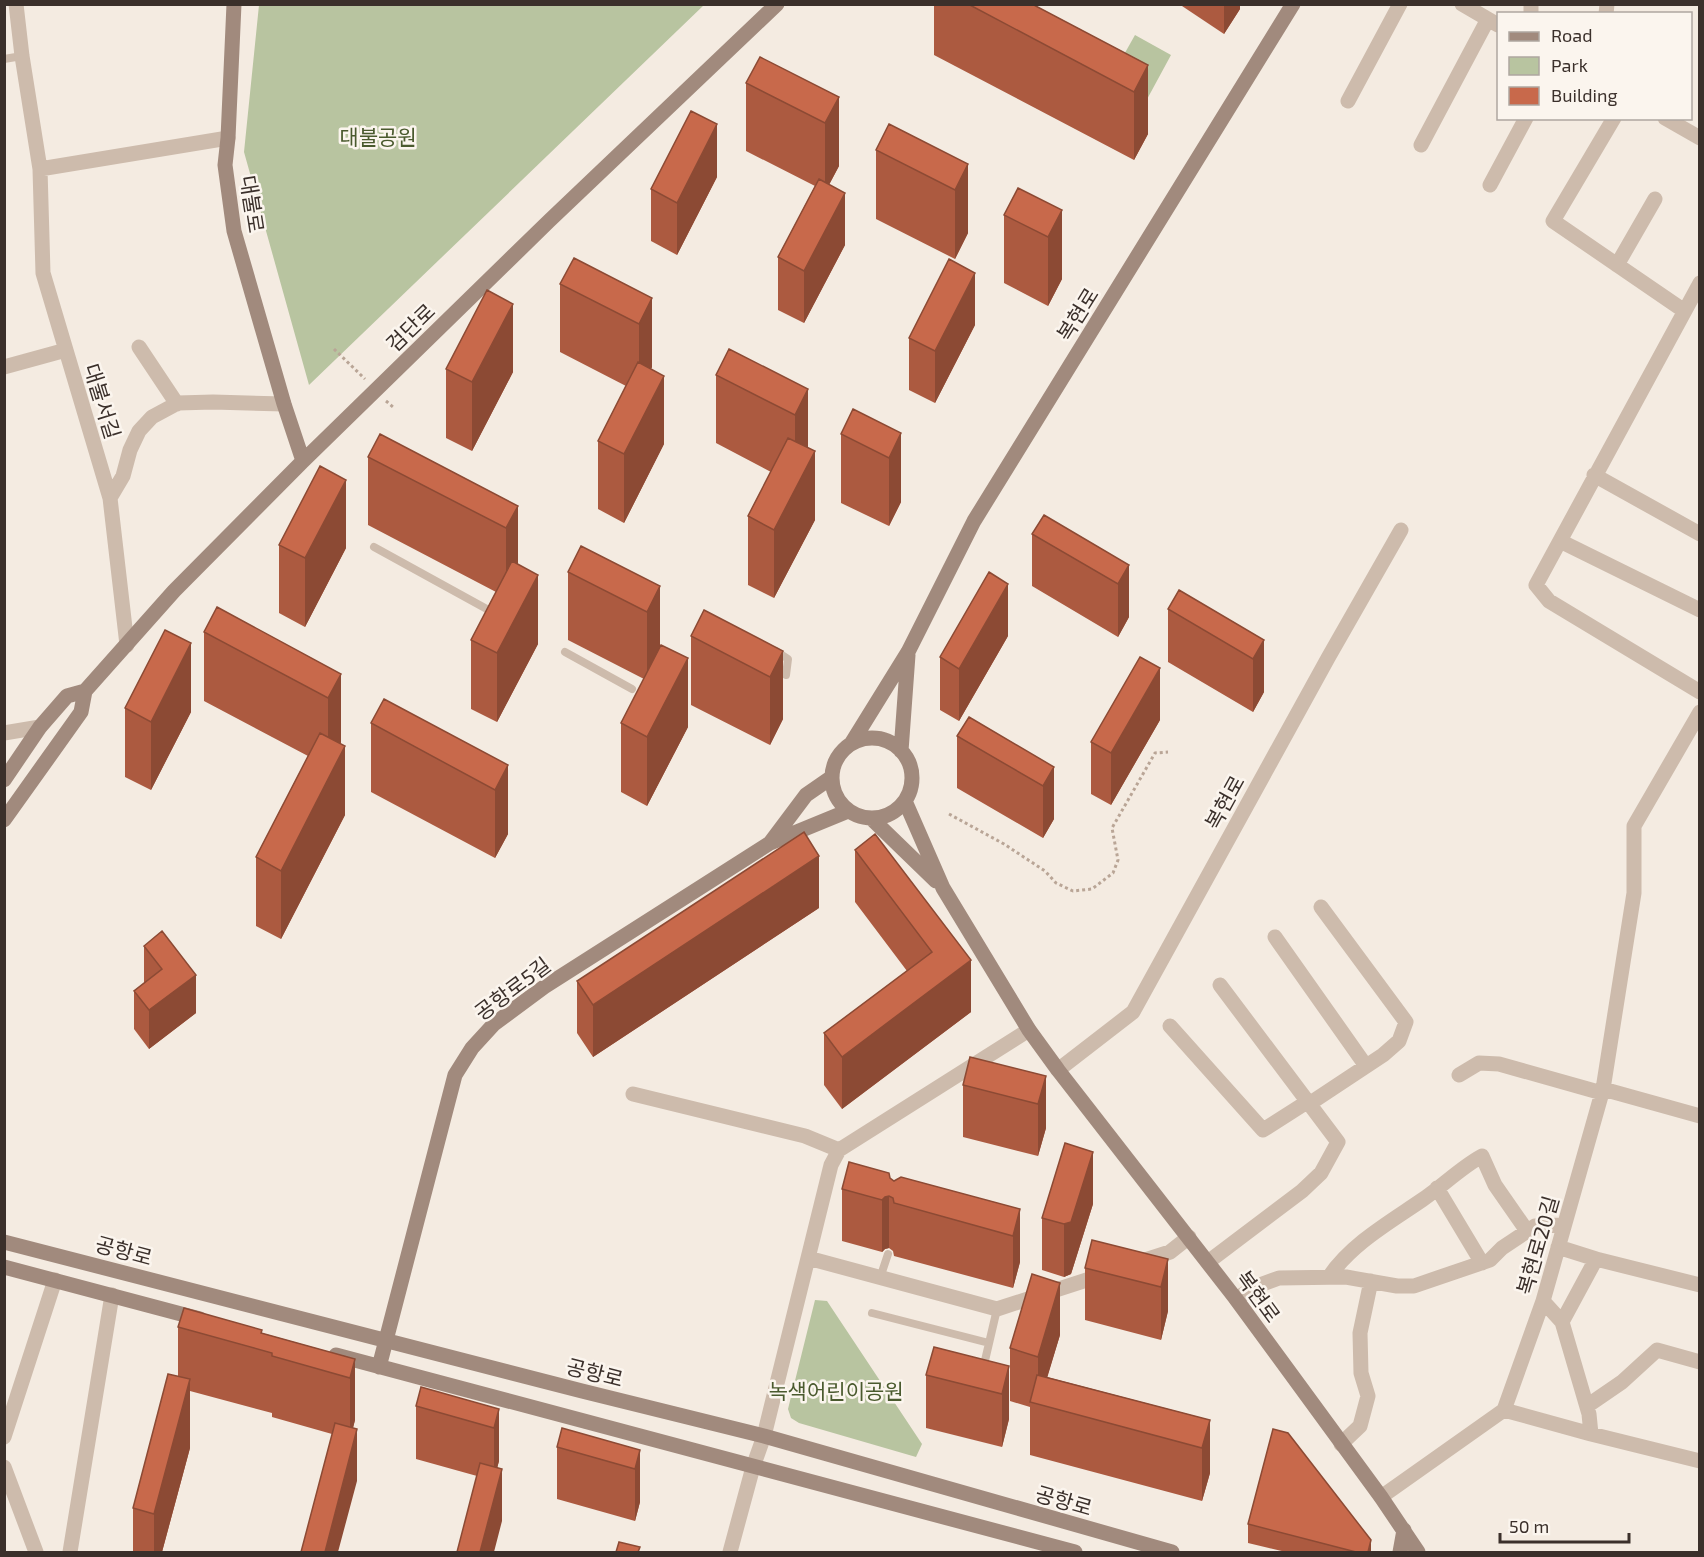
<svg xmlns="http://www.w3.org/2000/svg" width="1704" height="1557" viewBox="0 0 1704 1557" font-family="'Exo 2','Noto Sans KR',sans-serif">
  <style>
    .green { fill: #b8c4a0 }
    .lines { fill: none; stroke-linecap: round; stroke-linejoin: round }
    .path { stroke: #b9a596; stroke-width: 3; stroke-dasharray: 3 3; stroke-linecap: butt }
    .lane { stroke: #cdbbac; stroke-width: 8 }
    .street { stroke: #cdbbac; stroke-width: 15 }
    .secondary { stroke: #a18a7d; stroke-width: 15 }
    .wall { fill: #ac5a40 }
    .shaded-wall { fill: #8c4a34 }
    .building { fill: #c8694b; stroke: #8c4a34; stroke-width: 1.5 }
    .labels { text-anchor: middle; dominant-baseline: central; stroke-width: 5; stroke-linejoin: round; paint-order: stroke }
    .park-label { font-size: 21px; fill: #4a5a2e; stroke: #fbf5ee }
    .street-label { font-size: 21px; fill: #3b302b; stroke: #fbf5ee }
  </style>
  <rect width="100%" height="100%" fill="#f4ebe1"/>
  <!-- green -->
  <path class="green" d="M259 5V4L704 5 309 385 244 152Z
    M1135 35 1171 55 1145 103 1108 83Z
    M815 1300 827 1301 922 1444 916 1457 799 1423 791 1418 788 1409Z"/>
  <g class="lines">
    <!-- path -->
    <path class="path" d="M334 349 365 379
      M386 401 393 407
      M949 814 1004 844 1045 871 1056 883 1073 891 1092 889 1113 873 1118 860 1112 828 1155 753 1168 752"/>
    <!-- lane -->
    <path class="lane" d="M4 59 22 56
      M374 547 494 613
      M776 651 788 659 786 675
      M565 652 632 689
      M880 1278 888 1254
      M872 1313 989 1343
      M983 1369 997 1309"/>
    <!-- street -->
    <path class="street" d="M16 4 22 56 40 169 43 273 110 498 127 645
      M1462 4 1498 25
      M1531 4V14
      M1606 14 1607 4
      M1348 101 1400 4
      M1614 118 1553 221 1683 310
      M1665 118 1700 138
      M1421 145 1488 19
      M40 169 228 138
      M1490 185 1526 118
      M1617 265 1655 199
      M1700 283 1536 585 1549 601 1700 692
      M139 347 177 404
      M4 367 66 350
      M1594 475 1700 534
      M110 498 123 476 130 450 139 431 152 417 178 403 213 402 284 404
      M1560 541 1700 610
      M4 733 40 727
      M1275 937 1366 1066
      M1170 1026 1263 1130 1307 1102
      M1058 1070 1133 1012 1328 658 1401 530
      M1459 1075 1479 1063 1499 1064 1602 1093
      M1603 1089 1700 1116
      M633 1094 805 1136 839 1150
      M1309 1104 1383 1055 1399 1041 1406 1022 1321 907
      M1437 1188 1482 1263
      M1558 1247 1596 1259 1562 1322
      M808 1258 997 1309 1105 1274
      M1596 1259 1700 1285
      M1139 1262 1170 1252 1189 1237
      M1208 1262 1302 1191 1321 1173 1338 1142 1220 985
      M1329 1277C1351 1244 1390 1222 1422 1200 1443 1186 1460 1168 1482 1156L1495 1185 1527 1231
      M1236 1299 1257 1286 1279 1278 1346 1277 1397 1286H1414L1490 1260 1502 1248 1535 1226 1564 1225
      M1543 1301 1562 1322 1589 1414 1591 1434
      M1587 1406 1622 1382 1657 1350 1700 1362
      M1504 1410 1591 1434 1700 1461
      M4 1437 55 1280
      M1341 1444 1360 1426 1368 1396 1361 1373 1360 1333 1371 1281
      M4 1467 36 1552
      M1381 1497 1504 1410 1543 1301 1603 1089 1634 893V826L1700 712
      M70 1552 112 1295
      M730 1552 753 1467 764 1436 831 1165 839 1150 1029 1030"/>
    <!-- secondary -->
    <path class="secondary" d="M234 4 228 138 225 165 234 231 284 404 303 461
      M832 778a40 40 0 1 1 80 0a40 40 0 1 1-80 0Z
      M851 744 908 652 974 521 1293 4
      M901 751 908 655
      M4 780 40 727 67 696 85 691
      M905 801 943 888 1029 1030 1058 1070 1236 1299 1381 1497 1418 1552
      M872 819 936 881
      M4 820 81 712 85 691 174 591 303 461 549 221 777 4
      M770 843 806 795 832 777
      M4 1242 582 1391 764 1436 1172 1552
      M4 1267 200 1319
      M336 1355 1075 1552
      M379 1367 455 1075 472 1048 494 1024 544 987 770 843 848 811
      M1400 1552 1404 1530"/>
  </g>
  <!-- wall -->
  <path class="wall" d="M934 4H1032L1148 65V134L1134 160 934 55Z
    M1179 4H1240V9L1224 34Z
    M746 83 839 97V166L829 185 845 245 804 323 778 310V257L815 186 746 151Z
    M876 150 968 164V233L955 259 876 219Z
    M717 177 677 255 651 241V189Z
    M1062 210V279L1048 306 1004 283V215Z
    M560 284 652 298V367L651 369 664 444 624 523 598 509V441L626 386 560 352Z
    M975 325 935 403 909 390V338Z
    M446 369 513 372 472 451 446 438Z
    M716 375 808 389V448L815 520 774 598 748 585V516L771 472 716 443Z
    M901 433V502L889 526 841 503V434Z
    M368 457 518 506V565L538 644 497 722 471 709V640L496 592 368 525Z
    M1032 534 1129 565V617L1118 637 1032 586Z
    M279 545 346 548 305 627 279 613Z
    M568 572 660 586V648L688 727 647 806 621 792V723L644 679 568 640Z
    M1168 609 1264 640V692L1253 712 1168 662Z
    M204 632 341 674V744L345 815 281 939 256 926V857L308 756 204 701Z
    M691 636 783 651V719L770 745 691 705Z
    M1008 636 959 721 940 710V657Z
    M125 708 191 712 151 790 125 777Z
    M1160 720 1111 805 1091 794V742Z
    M371 723 508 765V834L495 858 371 792Z
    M957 736 1054 767V819L1043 838 957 788Z
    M875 834 971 1012 842 1109 824 1085V1033L907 971 855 902V850Z
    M819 908 593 1057 577 1033V981Z
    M144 946 196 1013 149 1049 134 1029V991L144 983Z
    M1046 1076V1128L1038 1156 963 1137V1085Z
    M890 1178 894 1181 1020 1209V1262L1013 1288 894 1256 893 1251 889 1248 885 1249 882 1252 842 1241V1189Z
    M1093 1204 1071 1274 1064 1277 1042 1270V1218Z
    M1168 1259V1311L1161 1340 1085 1320V1268Z
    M178 1327 262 1333 355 1359V1420L353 1428 357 1481 332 1434 272 1417V1413L190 1391V1448L162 1552H133V1508L178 1376Z
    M1060 1335 1047 1377 1210 1420V1473L1202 1501 1030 1455V1407L1010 1401V1348Z
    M1009 1366V1419L1002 1447 926 1428V1375Z
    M416 1406 499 1409V1461L497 1468 502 1521 477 1476 416 1459Z
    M557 1447 640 1450V1502L635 1521 557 1499Z
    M1248 1524 1371 1552H1286L1248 1543Z"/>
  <!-- shaded-wall -->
  <path class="shaded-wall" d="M1224 4H1240V9L1224 34Z
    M1148 65V134L1134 160V92Z
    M839 97V166L825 192V123Z
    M717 124V177L677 255V203Z
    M968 164V233L955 259V190Z
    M845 193V245L804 323V271Z
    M1062 210V279L1048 306V237Z
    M975 273V325L935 403V351Z
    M652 298V367L639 393V324Z
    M513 304V372L472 451V382Z
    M664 376V444L624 523V454Z
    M808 389V458L795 484V415Z
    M901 433V502L889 526V458Z
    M815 451V520L774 598V530Z
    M346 480V548L305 627V558Z
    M518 506V574L506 597V528Z
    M1129 565V617L1118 637V584Z
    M538 575V644L497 722V653Z
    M1008 584V636L959 721V669Z
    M660 586V655L647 681V612Z
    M1264 640V692L1253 712V659Z
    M191 643V712L151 790V722Z
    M783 651V719L770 745V677Z
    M688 658V727L647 806V737Z
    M1160 668V720L1111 805V753Z
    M341 674V742L328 767V698Z
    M345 746V815L281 939V871Z
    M508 765V834L495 858V790Z
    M1054 767V819L1043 838V786Z
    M819 856V908L593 1057V1005Z
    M971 960V1012L842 1109V1057Z
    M196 975V1013L149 1049V1010Z
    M1046 1076V1128L1038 1156V1104Z
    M1093 1152V1204L1071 1274 1064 1277V1224Z
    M889 1196V1248L885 1249 882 1252V1200L885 1197Z
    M1020 1209V1262L1013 1288V1236Z
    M1168 1259V1311L1161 1340V1287Z
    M1060 1283V1335L1039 1405H1038V1357Z
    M355 1359V1420L350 1439V1378Z
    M1009 1366V1419L1002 1447V1394Z
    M190 1379V1448L162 1552H154V1514Z
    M499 1409V1461L494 1480V1428Z
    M1210 1420V1473L1202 1501V1448Z
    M357 1429V1481L338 1552H325Z
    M640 1450V1502L635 1521V1469Z
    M502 1469V1521L494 1552H480Z
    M1371 1540V1552H1368Z"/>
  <!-- building -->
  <path class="building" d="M968 4H1032L1148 65 1134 92Z
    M760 57 839 97 825 123 746 83Z
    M691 111 717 124 677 203 651 189Z
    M889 124 968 164 955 190 876 150Z
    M819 179 845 193 804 271 778 257Z
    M1018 188 1062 210 1048 237 1004 215Z
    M574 258 652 298 639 324 560 284Z
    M949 259 975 273 935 351 909 338Z
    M487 290 513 304 472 382 446 369Z
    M729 349 808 389 795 415 716 375Z
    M638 362 664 376 624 454 598 441Z
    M853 409 901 433 889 458 841 434Z
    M380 434 518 506 506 528 368 457Z
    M788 438 815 451 774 530 748 516Z
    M320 466 346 480 305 558 279 545Z
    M1044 515 1129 565 1118 584 1032 534Z
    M581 546 660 586 647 612 568 572Z
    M512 561 538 575 497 653 471 640Z
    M989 572 1008 584 959 669 940 657Z
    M1179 590 1264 640 1253 659 1168 609Z
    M217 607 341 674 328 698 204 632Z
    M704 610 783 651 770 677 691 636Z
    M165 630 191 643 151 722 125 708Z
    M661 645 688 658 647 737 621 723Z
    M1140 657 1160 668 1111 753 1091 742Z
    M384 699 508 765 495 790 371 723Z
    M969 717 1054 767 1043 786 957 736Z
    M320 733 345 746 281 871 256 857Z
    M804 832 819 856 593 1005 577 981Z
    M875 834 971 960 842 1057 824 1033 932 952 855 850Z
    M162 931 196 975 149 1010 134 991 162 969 144 946Z
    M970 1057 1046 1076 1038 1104 963 1085Z
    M1065 1143 1093 1152 1071 1222 1064 1224 1042 1218Z
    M849 1162 889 1173 890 1178 894 1181 901 1177 1020 1209 1013 1236 894 1203 893 1198 889 1196 885 1197 882 1200 842 1189Z
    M1092 1240 1168 1259 1161 1287 1085 1268Z
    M1032 1274 1060 1283 1038 1357 1010 1348Z
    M184 1308 262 1330 261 1333 355 1359 350 1378 272 1356V1353L178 1327Z
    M934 1347 1009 1366 1002 1394 926 1375Z
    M168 1374 190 1379 154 1514 133 1508Z
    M1037 1375 1210 1420 1202 1448 1030 1402Z
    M421 1387 499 1409 494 1428 416 1406Z
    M335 1423 357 1429 325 1552H301Z
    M562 1428 640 1450 635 1469 557 1447Z
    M1273 1429 1288 1433 1371 1540 1368 1552H1356L1248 1524Z
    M480 1463 502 1469 480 1552H457Z
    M619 1542 640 1547 638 1552H616Z"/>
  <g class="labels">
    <!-- park labels -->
    <g class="park-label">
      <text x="378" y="136">대불공원</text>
      <text x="836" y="1390">녹색어린이공원</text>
    </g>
    <!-- street labels -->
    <g class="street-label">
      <text transform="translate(253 204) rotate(81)">대불로</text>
      <text transform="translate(1077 314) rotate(-58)">복현로</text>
      <text transform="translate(410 327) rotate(-44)">검단로</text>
      <text transform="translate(103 401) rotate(73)">대불서길</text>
      <text transform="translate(1224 802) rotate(-61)">복현로</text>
      <text transform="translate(512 988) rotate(-37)">공항로5길</text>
      <text transform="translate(1537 1245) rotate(-74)">복현로20길</text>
      <text transform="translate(124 1250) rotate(15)">공항로</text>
      <text transform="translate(1259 1296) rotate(54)">복현로</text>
      <text transform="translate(595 1372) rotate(14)">공항로</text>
      <text transform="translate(1064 1500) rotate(16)">공항로</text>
    </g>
  </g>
  <!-- border -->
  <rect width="1704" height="1557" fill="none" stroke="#3b302b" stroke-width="12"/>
  <!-- legend -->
  <rect x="1497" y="12" width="195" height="108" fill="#fbf5ee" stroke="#aea6a0" stroke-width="1.5"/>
  <rect x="1509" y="32" width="30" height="9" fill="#a18a7d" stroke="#aea6a0" stroke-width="1.5"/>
  <text x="1551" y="42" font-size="18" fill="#3b302b">Road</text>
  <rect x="1509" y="57" width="30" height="18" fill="#b8c4a0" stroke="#aea6a0" stroke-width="1.5"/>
  <text x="1551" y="72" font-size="18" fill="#3b302b">Park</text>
  <rect x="1509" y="87" width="30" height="18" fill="#c8694b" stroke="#aea6a0" stroke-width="1.5"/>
  <text x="1551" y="102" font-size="18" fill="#3b302b">Building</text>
  <!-- scale -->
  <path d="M1500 1533v9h129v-9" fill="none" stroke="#3b302b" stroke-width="3"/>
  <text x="1509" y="1533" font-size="18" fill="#3b302b" stroke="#fbf5ee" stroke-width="4.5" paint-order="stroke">50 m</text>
</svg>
